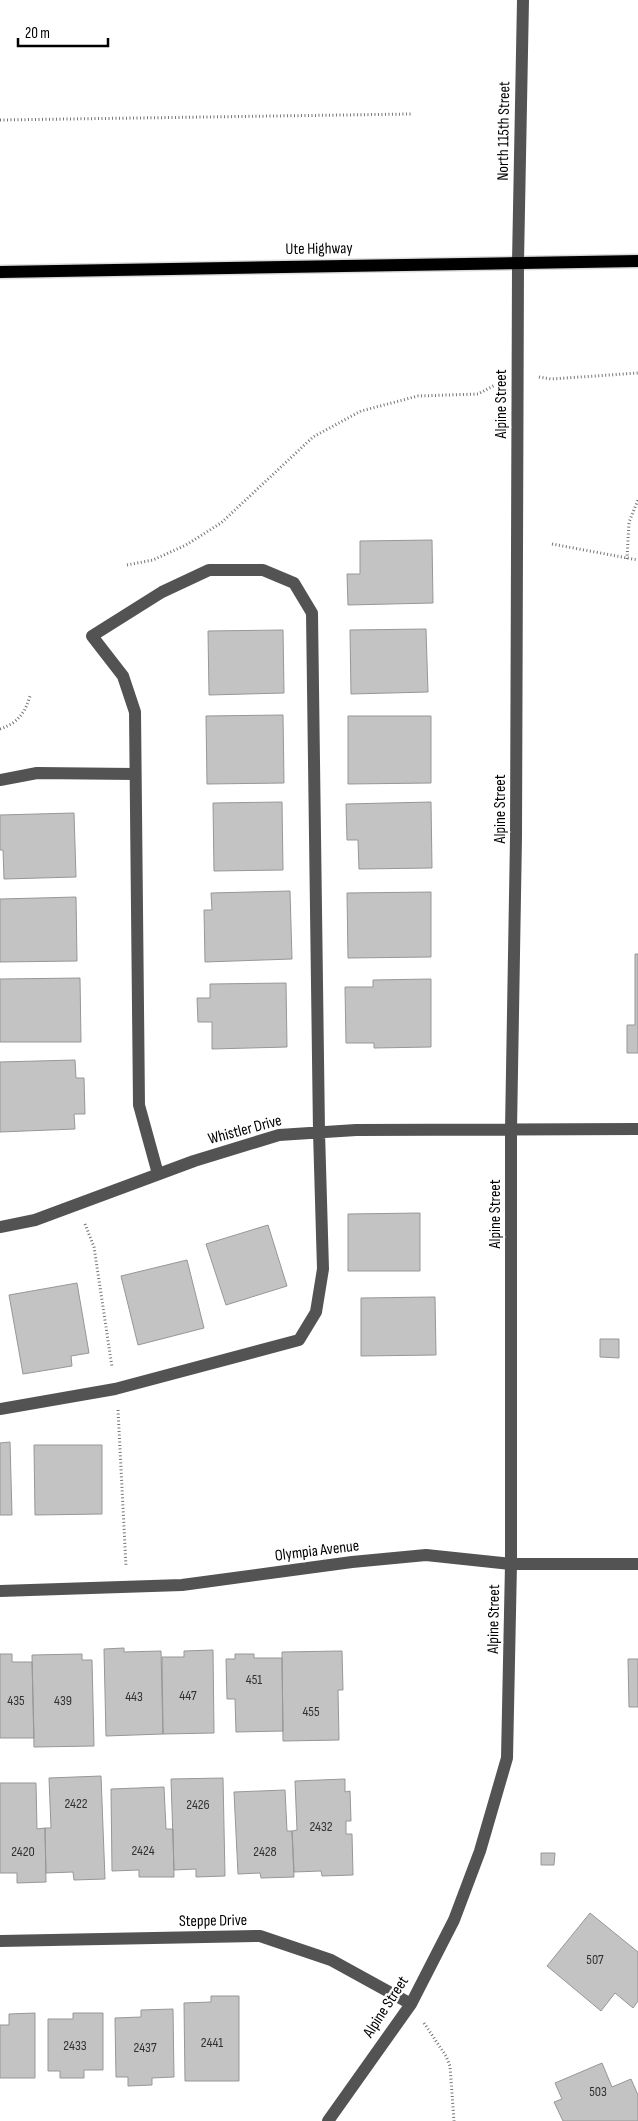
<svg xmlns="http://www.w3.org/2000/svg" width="638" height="2121" viewBox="0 0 638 2121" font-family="'Sofia Sans Condensed',sans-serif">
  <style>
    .building { fill: #c3c3c3; stroke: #979797 }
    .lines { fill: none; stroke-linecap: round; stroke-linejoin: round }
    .major-casing { stroke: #dbdbdb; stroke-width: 15 }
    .path { stroke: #757575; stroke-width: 3; stroke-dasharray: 1 2.5; stroke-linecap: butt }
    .minor { stroke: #535353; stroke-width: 12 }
    .major { stroke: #000; stroke-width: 12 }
    .labels { text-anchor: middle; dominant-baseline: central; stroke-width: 4.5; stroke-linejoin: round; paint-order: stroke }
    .number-label { font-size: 14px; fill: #313131 }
    .street-label { font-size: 16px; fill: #000; stroke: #fff }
  </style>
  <rect width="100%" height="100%" fill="#fff"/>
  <!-- building -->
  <path class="building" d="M432 540 433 603 348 605 347 574H360V541Z
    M426 629 428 692 351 694 350 630Z
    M283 630 284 693 209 695 208 631Z
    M283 715 284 783 207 784 206 716Z
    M348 716H431V783L348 784Z
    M282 802 283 870 214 871 213 803Z
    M431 802 432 868 359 869 358 840H347L346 804Z
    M74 813 76 877 4 879 3 850H0V815Z
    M290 891 292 959 205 962 204 910H212L211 893Z
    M431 892V957L348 958 347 893Z
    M76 897 77 961 0 962V899Z
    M635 954H638V1053H627V1025H635Z
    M80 978 81 1042H0V979Z
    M431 979V1047L374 1048V1043H346L345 987H373V980Z
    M286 983 287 1047 212 1049V1022H198L197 998H210V984Z
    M75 1060 76 1078H84L85 1114H74L75 1129 0 1132V1062Z
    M420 1213V1271H348V1214Z
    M268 1225 287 1286 226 1305 206 1244Z
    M187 1260 204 1328 138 1345 121 1276Z
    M77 1283 89 1353 71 1356 72 1366 23 1374 9 1295Z
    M435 1297 436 1355 361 1356V1298Z
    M600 1339H619V1358L600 1357Z
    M10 1442 12 1515H0V1443Z
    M34 1445H102V1514L35 1515Z
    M124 1648V1652L161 1651 163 1734 106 1736 104 1649Z
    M213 1650 214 1733 163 1734 162 1657H184V1651Z
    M342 1651 343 1690H338L339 1740 283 1741 282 1652Z
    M0 1654H12V1662H32L34 1738H0Z
    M82 1654V1660H92L94 1746 34 1747 32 1655Z
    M235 1654H254V1658H282L283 1731 236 1732 235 1699H227L226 1659H235Z
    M628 1659H638V1707H629Z
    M101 1776 105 1879 74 1880 73 1872 46 1873 45 1828H51L49 1778Z
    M223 1778 225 1876 196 1877V1869L174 1870 171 1779Z
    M345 1779V1792L350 1791 351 1821H346V1834H352L353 1875 322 1876 321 1871 294 1872 292 1831 297 1830 295 1781Z
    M0 1783H36L37 1829 45 1828 46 1882 17 1883V1873H0Z
    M164 1787 166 1829H173L174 1877H139V1870L112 1871 111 1789Z
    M285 1790 287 1831H292L294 1877 261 1878 260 1873 238 1874 234 1792Z
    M541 1853H555L554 1865H541Z
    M590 1913 638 1952V2001L633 2008 615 1993 601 2011 547 1966Z
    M211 1996H239V2081H185L184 2003 211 2002Z
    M173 2009 174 2077 152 2078V2085L128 2086V2077H116L115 2018 141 2017V2010Z
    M35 2013V2078H0V2025H9V2014Z
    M73 2013H103V2070H84V2078H60V2071H48V2019H73Z
    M602 2063 612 2087 631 2079 638 2095V2121H563L554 2102 562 2099 555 2083Z"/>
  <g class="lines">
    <defs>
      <path id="major" d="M0 272 638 261"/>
    </defs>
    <!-- major casing -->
    <use href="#major" class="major-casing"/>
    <!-- path -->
    <path class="path" d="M0 120 411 114
      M539 377 551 379 638 373
      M552 544 638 560
      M627 559 629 522 638 500
      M127 565 153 560 186 545 221 523 313 437 361 411 418 396 478 394 495 385
      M0 729C18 723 25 713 30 696
      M85 1224 94 1247 112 1367
      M118 1410 126 1566
      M424 2023 446 2056 450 2066 454 2121"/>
    <!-- minor -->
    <path class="minor" d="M0 780 37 773 135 774
      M0 1227 35 1220 194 1161 279 1135 356 1130 638 1129
      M0 1409 115 1389 299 1340 316 1312 323 1269 319 1132 312 613 294 583 263 570H209L162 592 92 636 123 676 135 712 139 1105 158 1174
      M0 1591 182 1585 352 1562 426 1555 511 1564H638
      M0 1941 260 1936 331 1960 411 2004
      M328 2121 411 2004 454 1920 480 1851 507 1758 511 1564V1130L516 837 518 262 523 0"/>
    <!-- major -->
    <use href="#major" class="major"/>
  </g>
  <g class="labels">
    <!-- number labels -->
    <g class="number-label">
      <text x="254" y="1679">451</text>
      <text x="188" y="1695">447</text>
      <text x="134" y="1696">443</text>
      <text x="16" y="1700">435</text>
      <text x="63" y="1700">439</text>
      <text x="311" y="1711">455</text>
      <text x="76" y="1803">2422</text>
      <text x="198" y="1804">2426</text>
      <text x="321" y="1826">2432</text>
      <text x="143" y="1850">2424</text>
      <text x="23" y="1851">2420</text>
      <text x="265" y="1851">2428</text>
      <text x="595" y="1959">507</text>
      <text x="212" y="2042">2441</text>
      <text x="75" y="2045">2433</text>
      <text x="145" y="2047">2437</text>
      <text x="598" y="2091">503</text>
    </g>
    <!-- street labels -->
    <g class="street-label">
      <text transform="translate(504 131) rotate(-89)">North 115th Street</text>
      <text transform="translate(319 249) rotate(-1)">Ute Highway</text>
      <text transform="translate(501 404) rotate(-90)">Alpine Street</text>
      <text transform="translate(500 809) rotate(-90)">Alpine Street</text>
      <text transform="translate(245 1130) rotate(-15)">Whistler Drive</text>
      <text transform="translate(495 1214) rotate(-90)">Alpine Street</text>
      <text transform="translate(317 1551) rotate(-7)">Olympia Avenue</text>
      <text transform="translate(494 1619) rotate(-89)">Alpine Street</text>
      <text transform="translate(213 1921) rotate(-1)">Steppe Drive</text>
      <text transform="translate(386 2007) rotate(-57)">Alpine Street</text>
    </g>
  </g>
  <!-- scale -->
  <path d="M18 38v8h90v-8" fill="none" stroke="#000000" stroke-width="2.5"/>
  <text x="25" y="38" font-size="15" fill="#000000" stroke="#ffffff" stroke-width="4" paint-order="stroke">20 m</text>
</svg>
